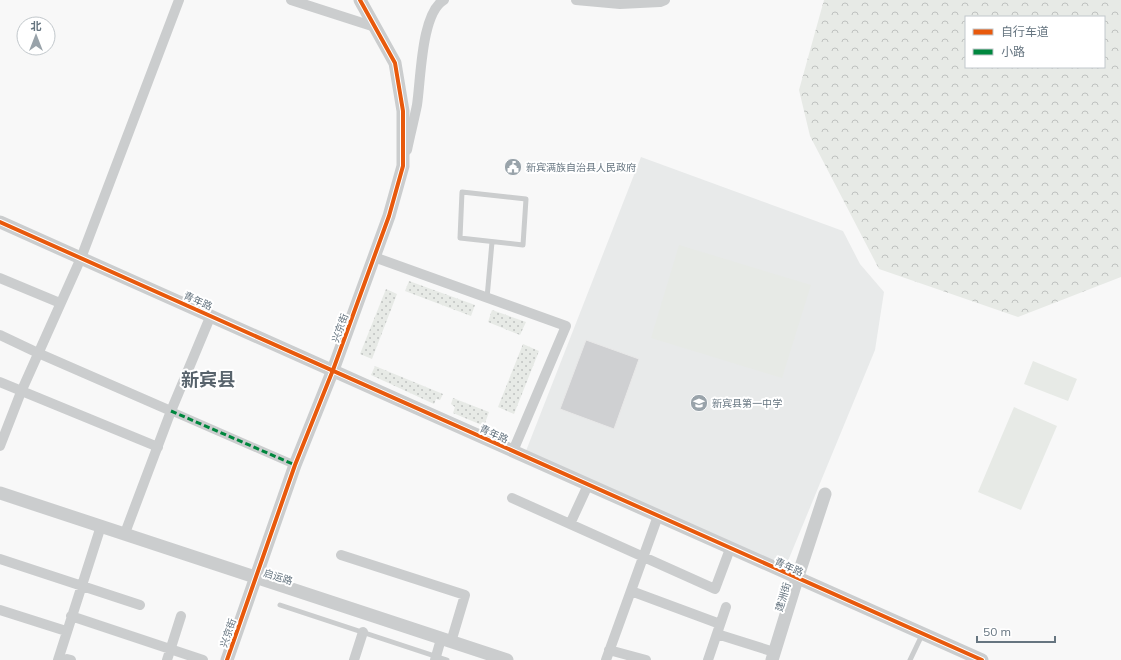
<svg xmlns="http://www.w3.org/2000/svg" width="1121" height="660" viewBox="0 0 1121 660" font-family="Mulish,'Noto Sans SC',sans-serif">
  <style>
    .built { fill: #e8eaea }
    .grass { fill: url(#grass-dots) }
    .forest { fill: url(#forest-crowns); fill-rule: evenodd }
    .garden { fill: #e7eae6 }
    .building { fill: #cfd0d2; stroke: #e8e8e8 }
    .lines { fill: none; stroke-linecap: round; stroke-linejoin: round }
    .service { stroke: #cbcdce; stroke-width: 5 }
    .pedestrian { stroke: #cbcdce; stroke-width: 8 }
    .minor { stroke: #cbcdce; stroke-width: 10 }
    .tertiary { stroke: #cbcdce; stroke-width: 13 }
    .quiet { stroke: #00873e; stroke-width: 3; stroke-dasharray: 6 3; stroke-linecap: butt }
    .cycleway-casing { stroke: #fff; stroke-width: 6 }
    .cycleway { stroke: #e8590c; stroke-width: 4 }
    .labels { text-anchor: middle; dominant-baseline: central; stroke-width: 4; stroke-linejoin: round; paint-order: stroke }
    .poi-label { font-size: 10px; fill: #667580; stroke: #fff; text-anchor: start }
    .street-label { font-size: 10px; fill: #667580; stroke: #fff }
    .town-label { font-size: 18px; font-weight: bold; fill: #58636c; stroke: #fff }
  </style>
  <defs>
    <pattern id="grass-dots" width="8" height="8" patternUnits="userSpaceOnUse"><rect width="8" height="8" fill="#e7eae6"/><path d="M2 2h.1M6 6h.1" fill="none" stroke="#bfc2c0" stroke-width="1.8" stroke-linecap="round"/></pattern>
    <pattern id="forest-crowns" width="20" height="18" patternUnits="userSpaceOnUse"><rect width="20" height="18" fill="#e7eae6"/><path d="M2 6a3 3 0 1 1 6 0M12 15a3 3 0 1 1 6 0" fill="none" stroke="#bfc2c0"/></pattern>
  </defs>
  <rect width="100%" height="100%" fill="#f8f8f8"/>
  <!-- built -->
  <path class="built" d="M641 157 843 231 860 264 884 292 875 350 783 573 524 456Z"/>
  <!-- grass -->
  <path class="grass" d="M409 281 475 305 471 316 405 291Z
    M386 289 397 294 372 359 360 354Z
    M492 310 526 322 520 335 488 322Z
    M523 344 539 351 514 414 498 407Z
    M375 366 443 394 440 400 436 399 434 404 371 375Z
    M453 398 489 412 484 426 453 413 455 407 451 404Z"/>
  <!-- forest -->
  <path class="forest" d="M824 0H1121V277L1018 317 879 269 810 136 799 90ZM966 17H1104V67H966Z"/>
  <!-- garden -->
  <path class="garden" d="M679 245 811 285 782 378 651 338Z
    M1033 361 1077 379 1068 401 1024 384Z
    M1014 407 1057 426 1021 510 978 492Z"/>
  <!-- building -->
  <path class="building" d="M586 340 639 359 614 429 560 409Z"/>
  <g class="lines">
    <!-- service -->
    <path class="service" d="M462 192 526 199 523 245 460 238Z
      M487 298 492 242
      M280 605 447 660
      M910 660 922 635"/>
    <!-- pedestrian -->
    <path class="pedestrian" d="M171 411 295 465"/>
    <!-- minor -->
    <path class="minor" d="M291 0 375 27
      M576 0 620 4 660 2 665 0
      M407 150C410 135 414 120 417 105 421 79 421 13 444 0
      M374 257 566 326 513 451
      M0 278 60 303
      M0 335 38 353 171 411
      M0 382 158 447
      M0 446 21 392 81 258 179 0
      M512 498 715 589 730 549
      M570 524 588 485
      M125 533 171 411 211 315
      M341 555 465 595 451 642
      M0 559 140 605
      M631 591 720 624
      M0 610 66 631
      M71 616 203 660
      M717 634 774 652
      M609 650 646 660
      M67 659 71 660
      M58 660 101 526
      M167 660 181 616
      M354 660 363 632
      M435 660 441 639
      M606 660 658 516
      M708 660 726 607"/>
    <!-- tertiary -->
    <path class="tertiary" d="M0 222C328 367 653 516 982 660
      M0 493 507 660
      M227 660 295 465 333 370 389 216 403 166V111L395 63 360 0
      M772 660 797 579 825 494"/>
    <!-- quiet -->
    <path class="quiet" d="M171 411 295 465"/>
    <defs>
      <path id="cycleway" d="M0 222C328 367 653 516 982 660
        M227 660 295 465 333 370 389 216 403 166V111L395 63 360 0"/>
    </defs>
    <!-- cycleway casing -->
    <use href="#cycleway" class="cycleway-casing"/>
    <!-- cycleway -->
    <use href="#cycleway" class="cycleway"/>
  </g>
  <!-- icons -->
  <defs>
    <symbol id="civic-disc" viewBox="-11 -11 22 22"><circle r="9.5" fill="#99a3aa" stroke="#fff"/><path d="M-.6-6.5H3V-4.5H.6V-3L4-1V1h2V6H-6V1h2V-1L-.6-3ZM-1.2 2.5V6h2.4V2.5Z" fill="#fff"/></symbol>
    <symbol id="school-disc" viewBox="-11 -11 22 22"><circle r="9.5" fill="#99a3aa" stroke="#fff"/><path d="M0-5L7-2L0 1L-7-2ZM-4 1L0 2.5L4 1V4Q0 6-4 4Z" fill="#fff"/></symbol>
  </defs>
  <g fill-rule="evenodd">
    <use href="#civic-disc" x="503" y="157" width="20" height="20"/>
    <use href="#school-disc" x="689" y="393" width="20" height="20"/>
  </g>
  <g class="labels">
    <!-- poi labels -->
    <g class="poi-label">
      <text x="526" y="167">新宾满族自治县人民政府</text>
      <text x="712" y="403">新宾县第一中学</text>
    </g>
    <!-- street labels -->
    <g class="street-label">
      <text transform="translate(198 301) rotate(24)">青年路</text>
      <text transform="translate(340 328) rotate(-70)">兴京街</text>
      <text transform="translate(494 434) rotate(24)">青年路</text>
      <text transform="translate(789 567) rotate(24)">青年路</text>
      <text transform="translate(278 577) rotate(18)">启运路</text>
      <text transform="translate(783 597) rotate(-73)">建洲街</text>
      <text transform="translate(228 633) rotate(-71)">兴京街</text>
    </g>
    <!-- town labels -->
    <g class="town-label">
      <text x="208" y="379">新宾县</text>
    </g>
  </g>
  <!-- legend -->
  <rect x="965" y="16" width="140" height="52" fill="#ffffff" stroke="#c2c8cc"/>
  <rect x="973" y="29" width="20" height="6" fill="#e8590c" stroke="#c2c8cc"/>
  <text x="1001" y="36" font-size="12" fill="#667580">自行车道</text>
  <rect x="973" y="49" width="20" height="6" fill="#00873e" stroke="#c2c8cc"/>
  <text x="1001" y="56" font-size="12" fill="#667580">小路</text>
  <!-- north arrow -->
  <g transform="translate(36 36)"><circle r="19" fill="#ffffff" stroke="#c2c8cc"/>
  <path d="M0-3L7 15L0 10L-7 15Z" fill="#99a3aa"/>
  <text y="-6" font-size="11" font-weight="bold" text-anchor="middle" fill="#667580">北</text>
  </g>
  <!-- scale -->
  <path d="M977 636v6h78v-6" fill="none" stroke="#667580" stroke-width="2"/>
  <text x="983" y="636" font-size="12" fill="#667580" stroke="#ffffff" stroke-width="3" paint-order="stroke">50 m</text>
</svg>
